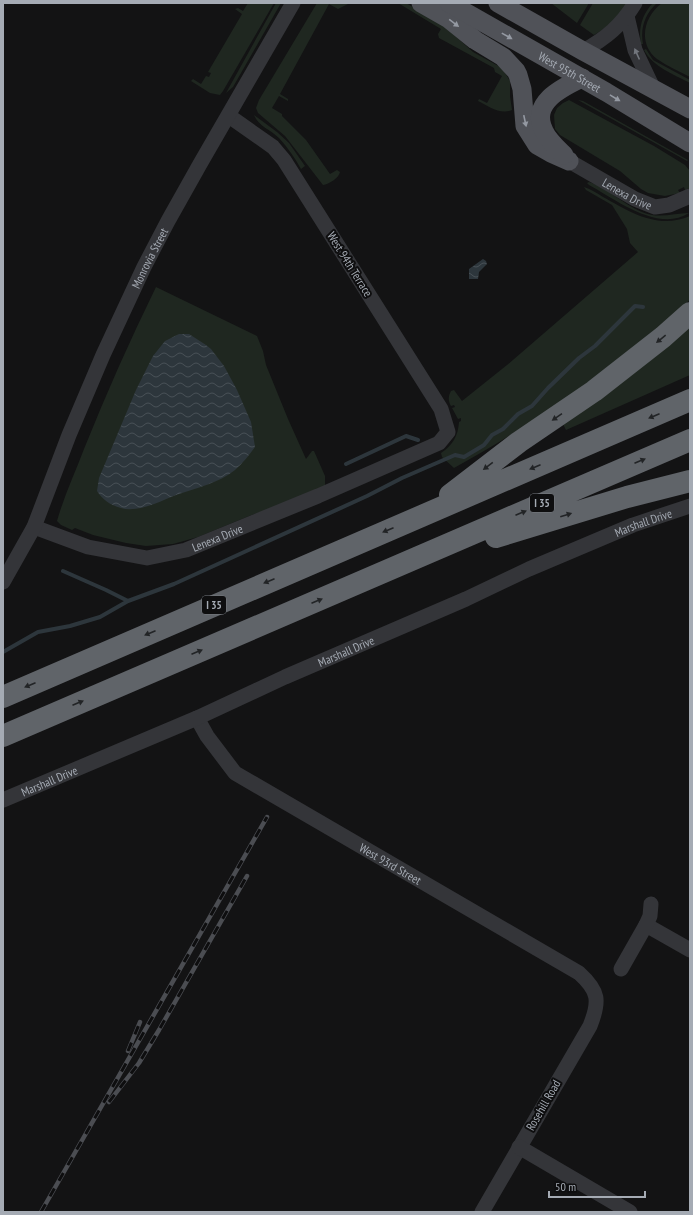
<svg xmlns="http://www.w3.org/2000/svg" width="693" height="1215" viewBox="0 0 693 1215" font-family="'PT Sans Narrow',sans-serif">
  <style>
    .grass { fill: #1f2720 }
    .water { fill: url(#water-waves) }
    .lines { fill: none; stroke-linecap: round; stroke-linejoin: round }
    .stream { stroke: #2d363c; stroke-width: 4 }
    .minor { stroke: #343539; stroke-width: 15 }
    .major { stroke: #505258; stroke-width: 19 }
    .highway { stroke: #606469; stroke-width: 22 }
    .rail-casing { stroke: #4b4d52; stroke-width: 4.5 }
    .rail { stroke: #0e0e0f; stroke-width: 3; stroke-dasharray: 9; stroke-linecap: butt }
    .oneway { fill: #9499a2 }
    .oneway2 { fill: #72767d }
    .oneway3 { fill: #222426 }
    .labels { text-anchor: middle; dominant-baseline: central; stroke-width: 4; stroke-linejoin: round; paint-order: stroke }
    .shield { fill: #0e0e0f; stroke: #787c82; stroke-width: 1 }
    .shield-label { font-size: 11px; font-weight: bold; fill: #a5abb4 }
    .street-label { font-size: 12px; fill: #a5abb4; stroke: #0e0e0f }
  </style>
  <defs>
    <pattern id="water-waves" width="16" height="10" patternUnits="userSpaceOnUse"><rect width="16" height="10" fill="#2d363c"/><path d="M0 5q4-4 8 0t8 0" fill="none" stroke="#485056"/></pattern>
  </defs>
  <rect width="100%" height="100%" fill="#131314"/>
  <!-- grass -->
  <path class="grass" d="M248 3H274L223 91 220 95 210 93 191 81 193 79 201 84 206 76 209 77 211 73 208 72 242 14 235 9 238 8 243 11Z
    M276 3H281L233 87 226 93Z
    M317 3H350L338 9 329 4 280 94 288 99V101L279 96 272 108 282 114V116L306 140 330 174 337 170 340 172C339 178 329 184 323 185L285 136 258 113 256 108 259 100Z
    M398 3H406L442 24 473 52 502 68 510 81V96L512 110C500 115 488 106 478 101L479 99 487 103 502 76 495 72 494 68 439 38 438 34 441 29Z
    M551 3H589L577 23Z
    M593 3H628L618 20 594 35 580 25Z
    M653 3H657C645 14 640 28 643 44H641C638 29 642 14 653 3Z
    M662 3H690V77C679 71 667 66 657 59 637 43 644 16 662 3Z
    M646 49 653 60 690 80V83C673 74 653 67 644 50Z
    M569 100 654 146 685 165 690 171V188L685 190 684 187 678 190 680 193 665 196 648 193 641 189 620 171 560 135 555 129 554 115 557 108 563 103Z
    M578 100 583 101 688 160 687 161Z
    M254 115 277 132 289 143 305 166 301 169C295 158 288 148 279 138 271 130 258 126 254 115Z
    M589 182C611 189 628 210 652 215 665 217 677 213 689 213 658 233 615 199 589 185L587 183Z
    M584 187C590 189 597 193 603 197 630 212 658 230 690 216V300C618 365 539 421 454 468L442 457 441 453C453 445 458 436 459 422L461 421V418L458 419 452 408 455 407 454 405 451 406C448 401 448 396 451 391L454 390 462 401 507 365 638 252 630 243 627 229 612 205 586 190Z
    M156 287 257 336 263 351 266 365 288 419 306 459 312 451H314L325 476V486L287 504 254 514 198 537 173 544 146 546 126 543 93 535 75 528 72 530 61 525 57 521C64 496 75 473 84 449 106 394 130 340 156 287Z
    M690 323V375L566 430 563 424Z"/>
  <!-- water -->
  <path class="water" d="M483 259 486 261 487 264 479 272 478 279H469V269Z
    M179 334H189L206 345 211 349 224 366 237 390 251 422 255 447C249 455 243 463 235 470 219 483 196 488 176 495 161 501 138 513 121 508 110 505 103 500 97 491L99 478 136 390 153 356 165 341Z"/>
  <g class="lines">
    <!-- stream -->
    <path class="stream" d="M346 464 406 436 418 440
      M63 571 106 590 128 601 174 584 367 496 402 478 455 455 464 457 484 445 492 435 503 429 518 414 532 406 548 388 579 358 595 346 635 306 643 307
      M3 652 38 632 70 626 100 617 128 601"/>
    <!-- minor -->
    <g class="minor">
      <path d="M627 16 635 50 654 90"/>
      <path d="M583 51C606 38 621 26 635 3"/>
      <path id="s1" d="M569 161 635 199 655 207 669 205 690 196"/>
      <path id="s2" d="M34 527 88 547 147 558 186 550 318 496 439 443 448 432 441 409 284 160 273 147 229 116"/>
      <path id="s3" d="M3 582 34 527 69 435 103 355 144 267 168 221 200 164 293 3"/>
      <path id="s4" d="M197 718 207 736 235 773 579 973C599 991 600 1001 590 1026L482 1212"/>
      <path id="s5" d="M3 800 197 718 285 677 466 599 529 569 633 525 690 506"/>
      <path d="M646 925 690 950"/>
      <path d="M621 969 646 925 650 916 651 904"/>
      <path d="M519 1147 630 1212"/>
    </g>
    <!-- major -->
    <g class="major">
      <path d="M421 3 449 19 475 40 503 57 516 71 518 75 522 89 525 126 537 145 551 153 569 161"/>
      <path id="s6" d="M449 3 606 92 690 143"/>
      <path d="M498 3 583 51 690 109"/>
      <path d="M564 155C557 148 548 140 544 131 530 103 561 88 582 78"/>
    </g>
    <!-- highway -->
    <path class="highway" d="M450 495 519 442 594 391 663 337 690 313
      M496 537 627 497 690 481
      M3 697 690 400
      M3 736 690 440"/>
    <defs>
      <path id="rail" d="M128 1051 140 1022
        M109 1102 139 1063 159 1030 247 876
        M41 1212 267 817"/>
    </defs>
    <!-- rail casing -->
    <use href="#rail" class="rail-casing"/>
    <!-- rail -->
    <use href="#rail" class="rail"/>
  </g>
  <!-- one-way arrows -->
  <defs><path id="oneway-solid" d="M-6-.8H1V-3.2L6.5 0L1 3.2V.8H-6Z"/></defs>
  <g class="oneway">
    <use href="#oneway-solid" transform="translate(454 23) rotate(37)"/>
    <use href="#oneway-solid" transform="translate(507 36) rotate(29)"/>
    <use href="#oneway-solid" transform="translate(615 98) rotate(31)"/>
    <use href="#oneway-solid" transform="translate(525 121) rotate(78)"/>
  </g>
  <use class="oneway2" href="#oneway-solid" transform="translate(637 54) rotate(-114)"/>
  <g class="oneway3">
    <use href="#oneway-solid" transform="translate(661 339) rotate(141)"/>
    <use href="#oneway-solid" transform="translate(654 416) rotate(157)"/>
    <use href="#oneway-solid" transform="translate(557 417) rotate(146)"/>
    <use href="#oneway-solid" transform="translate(640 461) rotate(-23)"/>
    <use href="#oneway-solid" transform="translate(488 466) rotate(143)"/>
    <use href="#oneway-solid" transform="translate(535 467) rotate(157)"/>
    <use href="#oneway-solid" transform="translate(521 513) rotate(-23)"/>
    <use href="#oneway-solid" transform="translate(566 515) rotate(-17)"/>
    <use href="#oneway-solid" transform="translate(388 530) rotate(157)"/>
    <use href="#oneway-solid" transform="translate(269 581) rotate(157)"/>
    <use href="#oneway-solid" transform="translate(317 601) rotate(-23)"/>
    <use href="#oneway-solid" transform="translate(150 633) rotate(157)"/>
    <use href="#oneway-solid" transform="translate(197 652) rotate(-23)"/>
    <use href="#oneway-solid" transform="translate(30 685) rotate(157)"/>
    <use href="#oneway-solid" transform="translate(78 703) rotate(-23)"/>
  </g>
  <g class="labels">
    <!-- shield labels -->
    <g class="shield">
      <rect x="530" y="494" width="24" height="18" rx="3"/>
      <rect x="202" y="596" width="24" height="18" rx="3"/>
    </g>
    <g class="shield-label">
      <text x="542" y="503">I 35</text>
      <text x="214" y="605">I 35</text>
    </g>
    <!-- street labels -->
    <g class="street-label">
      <text stroke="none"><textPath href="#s6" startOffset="139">West 95th Street</textPath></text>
      <text stroke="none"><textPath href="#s1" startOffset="67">Lenexa Drive</textPath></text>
      <text stroke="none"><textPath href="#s3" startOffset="356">Monrovia Street</textPath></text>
      <text transform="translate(350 264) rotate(58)">West 94th Terrace</text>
      <text stroke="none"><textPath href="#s5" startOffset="698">Marshall Drive</textPath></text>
      <text stroke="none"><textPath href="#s2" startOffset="191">Lenexa Drive</textPath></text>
      <text stroke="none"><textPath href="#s5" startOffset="374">Marshall Drive</textPath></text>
      <text stroke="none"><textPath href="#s5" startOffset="50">Marshall Drive</textPath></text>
      <text stroke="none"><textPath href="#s4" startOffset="247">West 93rd Street</textPath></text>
      <text transform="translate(543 1105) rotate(-60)">Rosehill Road</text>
    </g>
  </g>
  <!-- border -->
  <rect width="693" height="1215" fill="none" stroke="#a5abb4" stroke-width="8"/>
  <!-- scale -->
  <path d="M549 1191v6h96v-6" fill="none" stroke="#a5abb4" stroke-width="2"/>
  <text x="555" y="1191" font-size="12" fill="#a5abb4" stroke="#0e0e0f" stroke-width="3" paint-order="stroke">50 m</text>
</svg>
